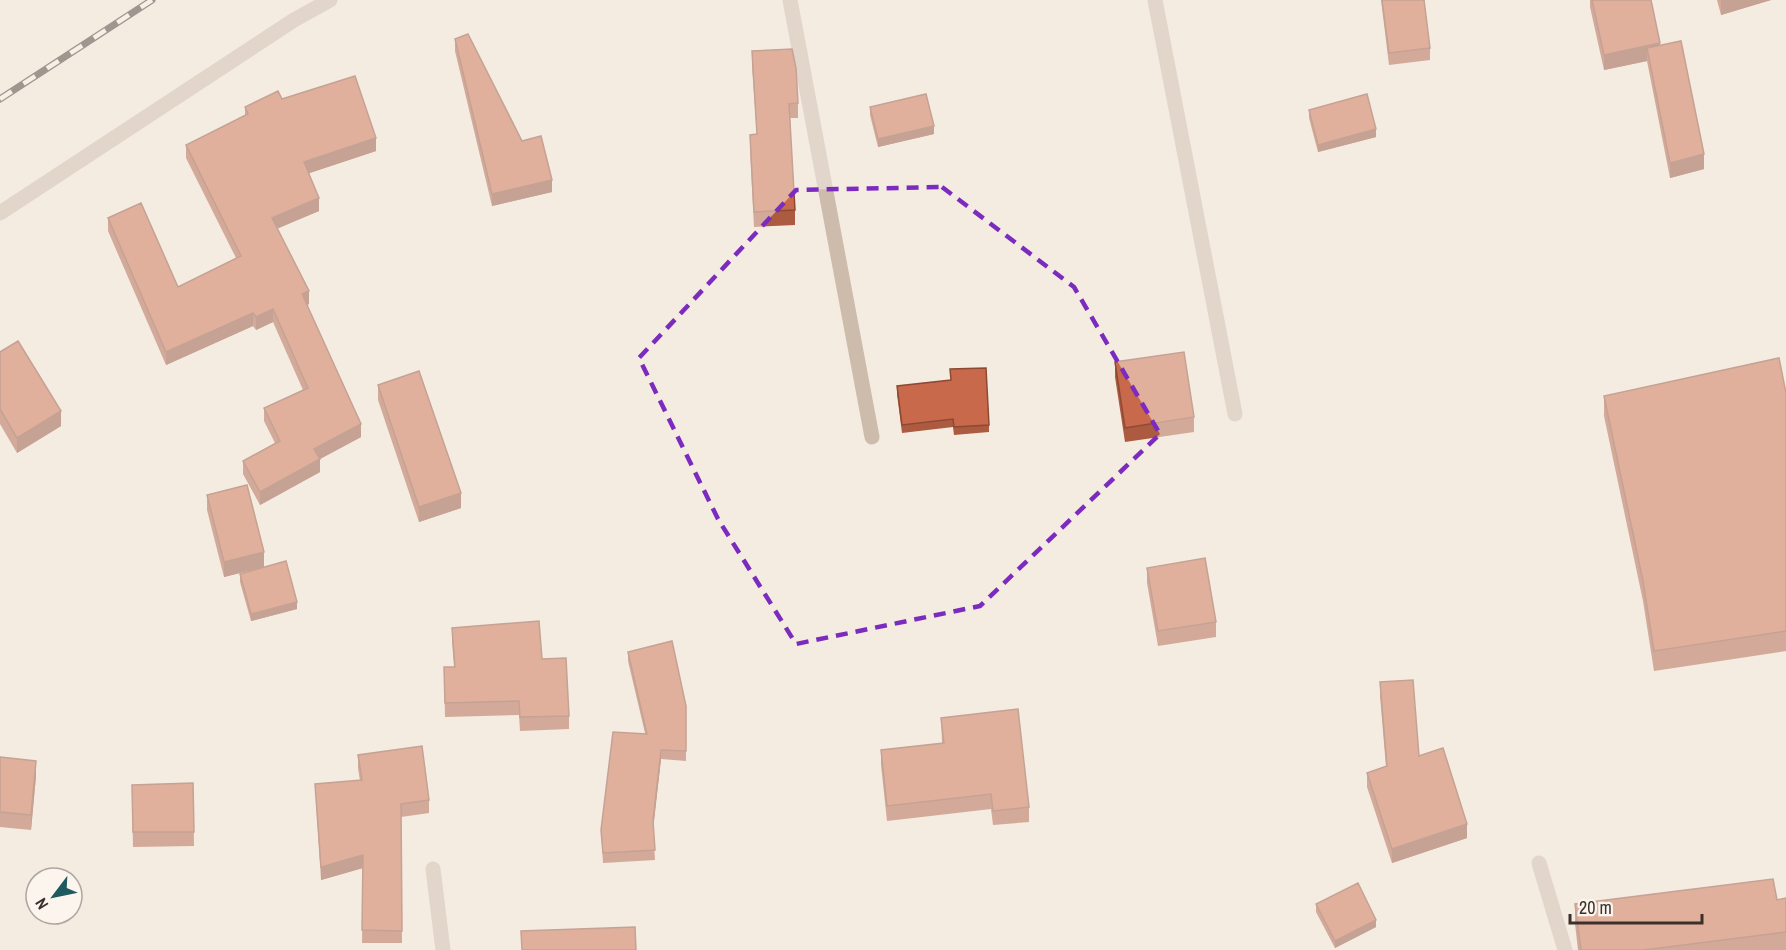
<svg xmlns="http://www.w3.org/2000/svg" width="1786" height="950" viewBox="0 0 1786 950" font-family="'Archivo Narrow',sans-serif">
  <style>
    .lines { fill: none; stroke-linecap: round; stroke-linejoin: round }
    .minor { stroke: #cdbbac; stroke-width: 15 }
    .rail-casing { stroke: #3b302b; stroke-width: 7 }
    .rail { stroke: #fbf5ee; stroke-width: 4.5; stroke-dasharray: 14; stroke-linecap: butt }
    .wall { fill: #ac5a40 }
    .shaded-wall { fill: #8c4a34 }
    .building { fill: #c8694b; stroke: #8c4a34; stroke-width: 1.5 }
    .marked { fill: none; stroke: #7b2cbf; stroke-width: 4.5; stroke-dasharray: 12 8; stroke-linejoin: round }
  </style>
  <rect width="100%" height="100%" fill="#f4ebe1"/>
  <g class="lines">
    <!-- minor -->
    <path class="minor" d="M790 0 872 437
      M1155 0 1235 414
      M0 213 294 20 330 0
      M1539 863 1565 950
      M433 869 443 950"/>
    <defs>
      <path id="rail" d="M0 99 152 0"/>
    </defs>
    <!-- rail casing -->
    <use href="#rail" class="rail-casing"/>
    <!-- rail -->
    <use href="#rail" class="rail"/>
  </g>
  <!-- wall -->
  <path class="wall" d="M1381 0H1424L1430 48V60L1389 65Z
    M1590 0H1651L1660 45 1704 169 1670 178 1647 61 1604 70 1590 7Z
    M1717 0H1771L1721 15Z
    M455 39 522 141 552 192 492 206 455 51Z
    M752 51 798 103V118H790L795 210V225L754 227 750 149V135L757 134 752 66Z
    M282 99 376 151 309 173 319 211 277 228 309 304 307 305 361 437 320 459V472L260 505 243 474V461L275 443 264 421V408L303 390 273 322 256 330 253 326 166 365 108 231V218L178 287 236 258 186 158V145L245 115V107Z
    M870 107 934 134 878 147 870 115Z
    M1309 110 1376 137 1318 152 1309 118Z
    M0 352 61 426 17 453 0 424Z
    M1115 362 1194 417V432L1125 442 1115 377Z
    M378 385 461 508 419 522 378 400Z
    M897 386 989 425V432L954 435 953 427 902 433 897 394Z
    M1786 393V651L1654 671 1643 601 1604 416V396Z
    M207 495 264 567 224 577 207 510Z
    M1147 568 1216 622V637L1158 646 1147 583Z
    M240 574 297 609 251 621 240 582Z
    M452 628 542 659 569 716V729L520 731 519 715 445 717 444 667H454L452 641Z
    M628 652 686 706V761L661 759 653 827 655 860 603 863 601 830 645 733 628 661Z
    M1380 682 1419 756 1467 838 1392 863 1367 787V773L1386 767 1380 696Z
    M941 718 1029 807V822L993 825 991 809 887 821 881 765V750L942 743Z
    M358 755 429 800V813L401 817 402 943H362L363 868 321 880 315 784 360 781 358 768Z
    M0 757 36 776 31 830 0 827Z
    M193 783 194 846 133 847 132 800Z
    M1786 898V950H1578L1575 924V904L1777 900Z
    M1316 904 1376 927 1335 948 1316 912Z"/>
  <!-- shaded-wall -->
  <path class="shaded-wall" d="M1721 0H1771L1721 15Z
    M1660 43V58L1647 48V61L1604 70V55Z
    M934 126V134L878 147V139Z
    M1376 129V137L1318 152V145Z
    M376 138V151L304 175V162Z
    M1704 154V169L1670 178V163Z
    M552 180V192L492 206V194Z
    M319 198V211L272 231V218Z
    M309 291V304L302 307V294Z
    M273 309V322L256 330V317Z
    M253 313V326L166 365V352Z
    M61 411V426L17 453V438Z
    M361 424V437L320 459V472L260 505V492L314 449Z
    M461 493V508L419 522V507Z
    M264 552V567L224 577V562Z
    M297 602V609L251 621V614Z
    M661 750V759L653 831V821Z
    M36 761V776L31 830V815Z
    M1467 824V838L1392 863V849Z
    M363 855V868L321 880V867Z
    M1376 920V927L1335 948V941Z"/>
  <!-- building -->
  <path class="building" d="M1382 0H1424L1430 48 1389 53Z
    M1592 0H1651L1660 43 1604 55Z
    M468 34 522 141 541 136 552 180 492 194 455 39Z
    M1681 41 1704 154 1670 163 1647 48Z
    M792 49 796 68 798 103 789 104 795 210 754 212 750 135 757 134 752 51Z
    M355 76 376 138 304 162 319 198 272 218 309 291 302 294 361 424 314 449 320 459 260 492 243 461 280 441 264 408 308 388 273 309 256 317 253 313 166 352 108 218 141 203 178 287 241 256 186 145 248 114 245 107 278 91 282 99Z
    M926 94 934 126 878 139 870 107Z
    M1367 94 1376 129 1318 145 1309 110Z
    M18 341 61 411 17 438 0 409V352Z
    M1184 352 1194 417 1125 428 1115 362Z
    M1779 358 1786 393V631L1654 651 1643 581 1604 396Z
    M986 368 989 425 954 427 953 419 902 425 897 386 951 380 950 369Z
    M419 371 461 493 419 507 378 385Z
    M247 485 264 552 224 562 207 495Z
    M1205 558 1216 622 1158 631 1147 568Z
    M286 561 297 602 251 614 240 574Z
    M539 621 542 659 566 658 569 716 520 717 519 701 445 703 444 667H455L452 628Z
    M672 641 686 706V751L661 750 653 821 655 850 603 853 601 830 613 732 647 734 628 652Z
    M1413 680 1419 756 1443 748 1467 824 1392 849 1367 773 1387 766 1380 682Z
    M1018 709 1029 807 993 811 991 794 887 806 881 750 944 743 941 718Z
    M422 746 429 800 401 804 402 931 362 930 363 855 321 867 315 784 362 780 358 755Z
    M0 757 36 761 31 815 0 812Z
    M193 783 194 832H133L132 785Z
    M1773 879 1777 900 1786 898V932L1644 950H1581L1575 904Z
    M1358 883 1376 920 1335 941 1316 904Z
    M635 927 636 950H522L521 931Z"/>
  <!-- marked area -->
  <path d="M0 0H1786V950H0ZM942 187 1074 287 1160 434 980 606 796 644 718 519 639 358 796 190Z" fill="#f4ebe1" fill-opacity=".55" fill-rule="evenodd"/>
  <path class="marked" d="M942 187 1074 287 1160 434 980 606 796 644 718 519 639 358 796 190Z"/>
  <!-- north arrow -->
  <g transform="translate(54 896) rotate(238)"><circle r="28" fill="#fbf5ee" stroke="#aea6a0" stroke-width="1.5"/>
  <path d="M0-4.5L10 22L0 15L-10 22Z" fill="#1f5a5e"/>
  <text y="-9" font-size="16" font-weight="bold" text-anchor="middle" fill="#3b302b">N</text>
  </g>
  <!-- scale -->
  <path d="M1570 914v9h132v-9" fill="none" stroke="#3b302b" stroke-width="3"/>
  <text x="1579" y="914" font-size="18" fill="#3b302b" stroke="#fbf5ee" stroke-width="4.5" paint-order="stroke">20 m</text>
</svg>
